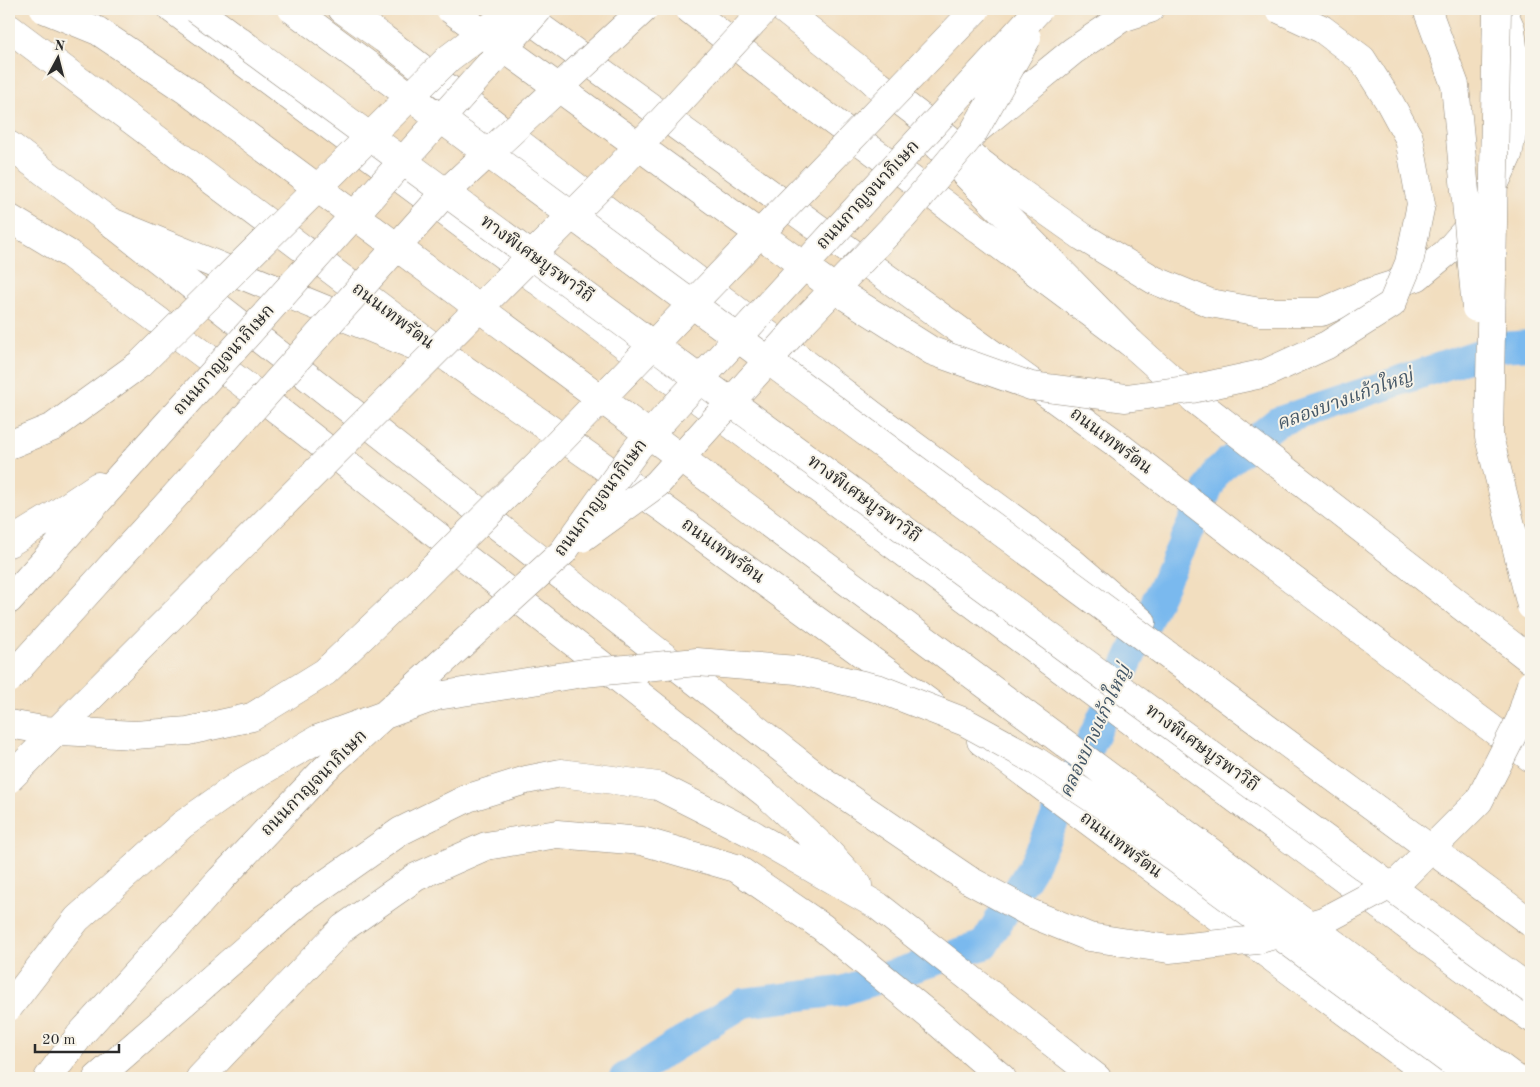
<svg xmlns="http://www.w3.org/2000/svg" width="1540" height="1087" viewBox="0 0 1540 1087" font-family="'Old Standard TT','Noto Serif Thai',serif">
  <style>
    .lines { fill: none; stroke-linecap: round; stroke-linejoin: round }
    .canal { stroke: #7ab9ee; stroke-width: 30 }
    .major-casing { stroke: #8e8475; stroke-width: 29 }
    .highway-casing { stroke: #8e8475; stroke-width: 29 }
    .major { stroke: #fff; stroke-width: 28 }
    .highway { stroke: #fff; stroke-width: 28 }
    .highway-bridge-casing { stroke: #8e8475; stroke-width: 29; stroke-linecap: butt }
    .highway-bridge { stroke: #fff; stroke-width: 28 }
    .labels { text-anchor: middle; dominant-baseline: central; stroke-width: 4; stroke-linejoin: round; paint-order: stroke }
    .street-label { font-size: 18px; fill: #2b2b2b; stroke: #f7f3e8 }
    .water-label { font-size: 19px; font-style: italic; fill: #435666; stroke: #f7f3e8 }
  </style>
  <rect width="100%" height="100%" fill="#f7f3e8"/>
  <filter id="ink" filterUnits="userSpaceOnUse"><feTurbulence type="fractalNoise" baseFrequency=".02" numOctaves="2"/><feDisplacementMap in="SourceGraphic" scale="10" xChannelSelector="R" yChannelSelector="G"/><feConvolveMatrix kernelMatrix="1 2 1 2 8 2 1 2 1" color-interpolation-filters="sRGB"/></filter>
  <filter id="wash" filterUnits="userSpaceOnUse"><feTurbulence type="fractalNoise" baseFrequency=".0096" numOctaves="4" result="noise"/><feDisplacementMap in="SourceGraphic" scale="20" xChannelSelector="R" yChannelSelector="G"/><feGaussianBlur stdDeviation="1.12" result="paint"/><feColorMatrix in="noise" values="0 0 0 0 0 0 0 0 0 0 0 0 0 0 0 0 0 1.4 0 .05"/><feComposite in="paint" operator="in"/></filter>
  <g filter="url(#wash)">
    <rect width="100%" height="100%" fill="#f2debf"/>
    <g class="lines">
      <!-- canal -->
      <path class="canal" d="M624 1078 743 1003 841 991 984 945 1034 864 1216 472 1277 422 1500 347 1531 345"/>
    </g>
  </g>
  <g filter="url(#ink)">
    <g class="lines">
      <defs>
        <path id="major" d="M515 9 1114 442 1248 546 1531 758
          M783 9 870 78 888 95
          M9 28 451 360 663 508 931 704
          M934 142 1131 343 1195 400 1531 660
          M9 145 109 221 415 346
          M981 741 1434 1078
          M200 1078 343 928 416 877 486 846 557 834 642 841 736 868 822 927 935 1020 1002 1078"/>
        <path id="highway" d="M172 9 1531 1018
          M342 9 384 39 874 416 1071 561 1142 622
          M689 9 798 95 1131 343
          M870 78 1011 186 1083 237 1154 280 1210 303 1260 312H1322L1364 294 1417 277 1446 253 1482 212 1508 155 1519 99 1511 29 1502 9
          M974 132 1073 51 1122 18 1150 9
          M9 218 69 254 266 401 766 794 828 852 858 885
          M109 221 819 778 969 880
          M9 543 53 516 98 486
          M9 600 134 461
          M48 1078 81 1034
          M97 1078 301 901 401 831 468 798 526 780 561 773 658 786 749 832 878 906 1097 1078"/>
      </defs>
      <!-- major casing -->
      <use href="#major" class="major-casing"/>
      <!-- highway casing -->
      <use href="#highway" class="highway-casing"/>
      <!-- major -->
      <use href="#major" class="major"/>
      <!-- highway -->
      <use href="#highway" class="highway"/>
      <defs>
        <path id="highway-bridge" d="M44 9 98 31 187 91 1515 1078
          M196 9 1531 990
          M292 9 1531 923
          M450 9 845 296 932 351 1031 386 1126 398 1192 389 1266 373 1327 345 1392 304 1409 263 1421 204 1409 138 1390 103 1362 59 1322 29 1279 9
          M1427 9 1455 85 1476 308
          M1497 9 1489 437 1531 606
          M9 445 53 427 140 364 449 58 514 9
          M134 461 539 9
          M582 538 657 484 798 327 904 216 973 133 1027 38
          M9 679 184 486 444 194 644 9
          M9 724 43 730 135 735 188 731 252 717 325 672 409 592 543 459 976 9
          M9 779 608 179 765 9
          M969 880 1030 913 1089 937 1169 949 1257 940 1323 921 1400 880 1479 801 1520 720 1531 684
          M9 1007 77 919 182 825 243 782 318 739 437 696 584 673 697 662 797 670 880 689 965 722 1036 761 1104 806 1473 1078
          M81 1034 221 879 325 769 563 552 638 447 1039 9"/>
      </defs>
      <!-- highway-bridge casing -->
      <use href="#highway-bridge" class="highway-bridge-casing"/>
      <!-- highway-bridge -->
      <use href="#highway-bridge" class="highway-bridge"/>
    </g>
  </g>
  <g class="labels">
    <!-- street labels -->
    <g class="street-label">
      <text transform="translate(868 195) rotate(-47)">ถนนกาญจนาภิเษก</text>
      <text transform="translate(537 259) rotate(36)">ทางพิเศษบูรพาวิถี</text>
      <text transform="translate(393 316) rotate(37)">ถนนเทพรัตน</text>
      <text transform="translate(224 360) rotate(-48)">ถนนกาญจนาภิเษก</text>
      <text transform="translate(1111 441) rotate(37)">ถนนเทพรัตน</text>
      <text transform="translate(601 498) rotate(-53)">ถนนกาญจนาภิเษก</text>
      <text transform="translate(864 499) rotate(36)">ทางพิเศษบูรพาวิถี</text>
      <text transform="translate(723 551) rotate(36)">ถนนเทพรัตน</text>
      <text transform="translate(1202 748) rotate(36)">ทางพิเศษบูรพาวิถี</text>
      <text transform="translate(314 783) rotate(-45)">ถนนกาญจนาภิเษก</text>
      <text transform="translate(1121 845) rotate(37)">ถนนเทพรัตน</text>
    </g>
    <!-- water labels -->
    <g class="water-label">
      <text transform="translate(1345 401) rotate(-20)">คลองบางแก้วใหญ่</text>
      <text transform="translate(1096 732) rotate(-65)">คลองบางแก้วใหญ่</text>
    </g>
  </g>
  <!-- margin -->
  <rect width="1540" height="1087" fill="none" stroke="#f7f3e8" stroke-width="30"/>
  <!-- north arrow -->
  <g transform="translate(58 58) rotate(7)" stroke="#f7f3e8" stroke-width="4" paint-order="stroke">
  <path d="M0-4L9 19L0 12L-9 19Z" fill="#2b2b2b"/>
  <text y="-8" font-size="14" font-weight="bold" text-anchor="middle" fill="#2b2b2b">N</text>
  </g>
  <!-- scale -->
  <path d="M35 1044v8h84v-8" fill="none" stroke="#2b2b2b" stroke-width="2.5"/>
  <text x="42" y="1044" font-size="15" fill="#2b2b2b" stroke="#f7f3e8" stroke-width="4" paint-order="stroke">20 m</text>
</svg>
